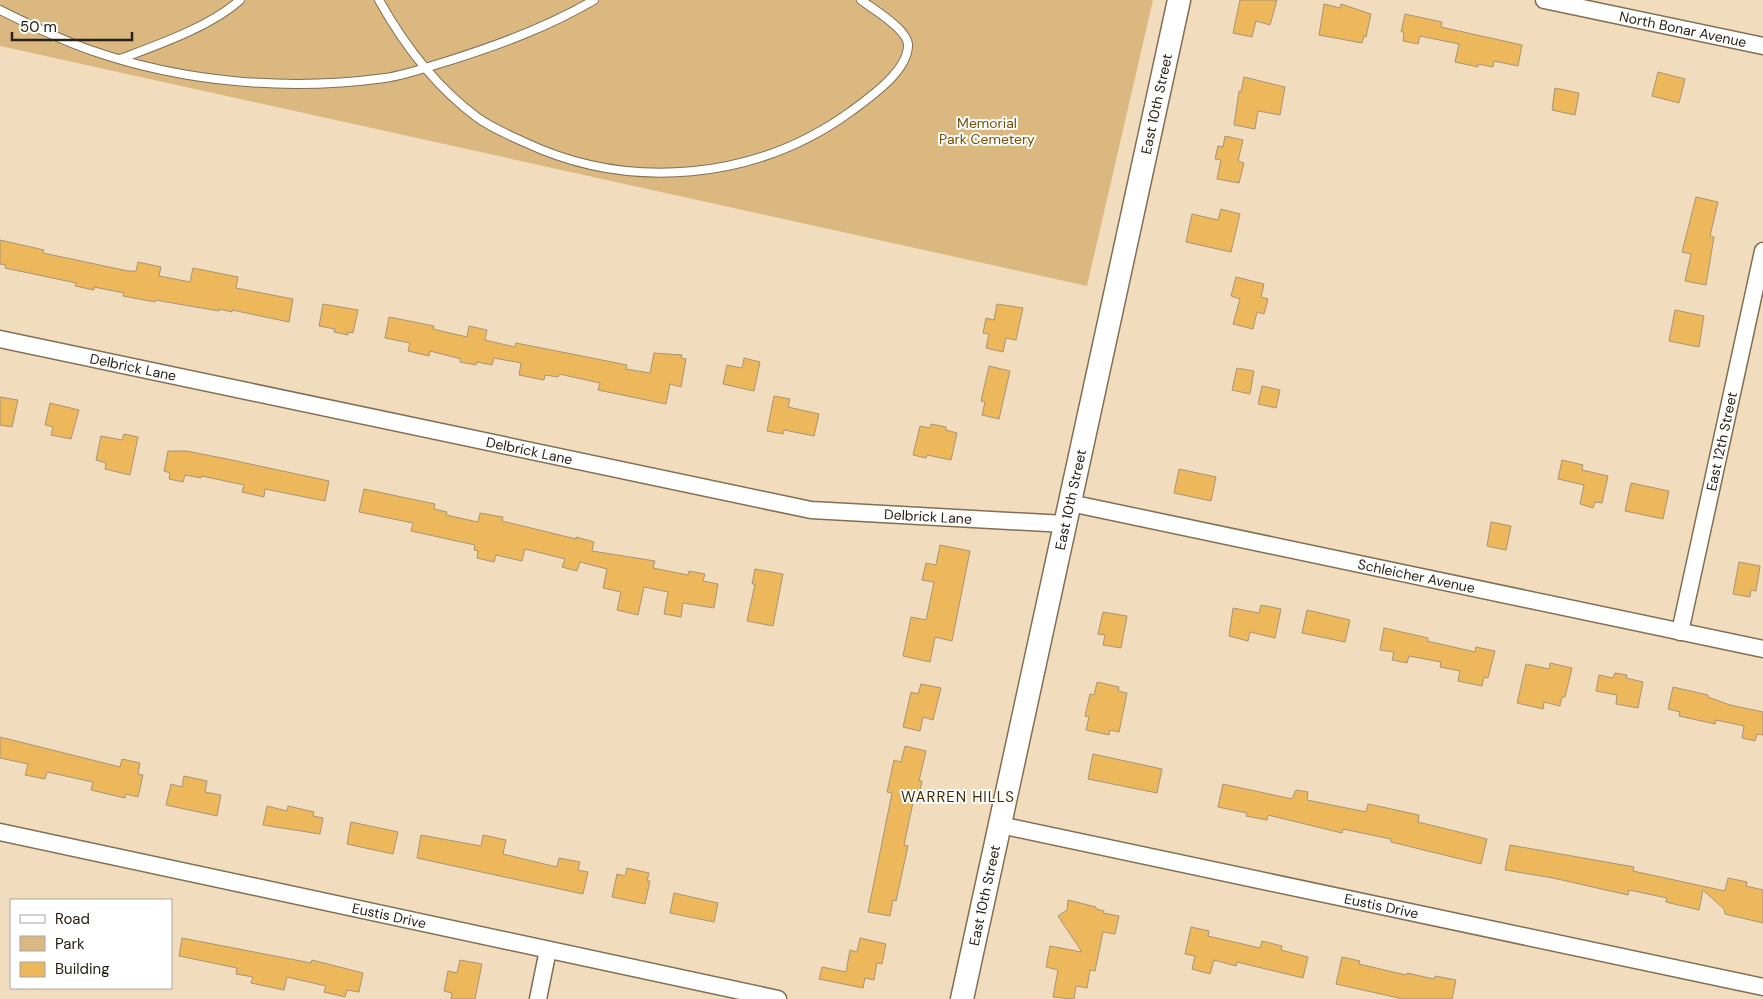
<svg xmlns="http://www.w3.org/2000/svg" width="1763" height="999" viewBox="0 0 1763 999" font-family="'DM Sans',sans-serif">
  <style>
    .green { fill: #dbb880 }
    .building { fill: #edb75c; stroke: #a79476 }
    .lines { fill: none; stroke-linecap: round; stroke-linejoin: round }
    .service-casing { stroke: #816f53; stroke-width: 10 }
    .minor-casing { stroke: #816f53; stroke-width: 19 }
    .secondary-casing { stroke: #816f53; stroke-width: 25 }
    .service { stroke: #fff; stroke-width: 8 }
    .minor { stroke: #fff; stroke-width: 16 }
    .secondary { stroke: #fff; stroke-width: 22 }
    .labels { text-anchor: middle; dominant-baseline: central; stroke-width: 4; stroke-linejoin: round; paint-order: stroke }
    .street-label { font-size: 14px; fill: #272014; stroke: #fff }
    .park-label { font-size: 14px; fill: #724f03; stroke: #fff }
    .neighbourhood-label { font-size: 15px; letter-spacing: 1px; fill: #422d06; stroke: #fff }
  </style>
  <rect width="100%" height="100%" fill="#f1ddbe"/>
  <!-- green -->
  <path class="green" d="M0 0H1153L1087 286 0 46Z"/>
  <!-- building -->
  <path class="building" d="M1240 0H1277L1270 25 1256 21 1252 37 1233 33Z
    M1324 4 1340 8 1341 4 1371 14 1366 37 1364 36 1362 43 1319 35Z
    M1405 14 1442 22 1441 27 1522 45 1518 66 1494 61 1493 67 1478 64V67L1455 62 1459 44 1420 36 1418 44 1403 41 1404 32H1401Z
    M1658 72 1685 79 1679 103 1652 96Z
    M1244 77 1285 87 1280 115 1258 111 1255 129 1234 125 1239 91 1241 92Z
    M1555 88 1579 93 1575 115 1552 110Z
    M1225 136 1243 140 1238 161 1244 163 1239 183 1217 179 1221 160 1215 159 1218 146 1223 147Z
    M1696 197 1718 202 1710 236 1714 237 1706 285 1685 281 1691 254 1682 252Z
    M1221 209 1240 214 1231 252 1186 242 1192 214 1218 220Z
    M0 240 44 250 43 253 128 271H136L138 262 161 267 159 276 190 282 193 268 238 277 236 288 293 299 289 322 232 310V312L219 309V311L155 300V302L123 296 124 293 94 287V290L75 286 76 283 5 268 6 265 0 264Z
    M1236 277 1264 284 1261 297 1268 299 1264 314 1257 312 1253 329 1233 324 1240 299 1231 296Z
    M323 304 358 310 353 333 348 332V335L334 332 335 329 319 326Z
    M997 304 1023 308 1016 340 1006 338 1003 352 986 348 989 334 983 333 986 318 994 320Z
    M1675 310 1704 316 1699 347 1669 341Z
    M389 317 434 326 433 329 467 337 469 326 487 330 485 340 515 347 516 343 587 357 627 365 626 369 650 373 654 353 682 355 681 358 686 359 681 387 670 384 666 404 598 390 600 383 559 374 558 377 545 375 544 380 519 375 521 363 494 358 492 365 477 362 476 365 460 362 461 359 430 351 429 356 408 351 410 343 385 338Z
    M744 358 760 362 754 391 723 384 727 365 742 368Z
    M989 366 1010 371 999 419 982 415 985 402 981 401Z
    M1237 368 1254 371 1250 394 1232 390Z
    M1262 386 1280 390 1276 408 1258 404Z
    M774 396 790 399 788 407 819 414 814 436 784 430 783 434 767 431Z
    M0 397 18 400 12 427 0 425Z
    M50 403 79 410 71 439 51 435 53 427 45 425Z
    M931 424 946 427V430L957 433 951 460 927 455 926 458 913 455 920 426 930 428Z
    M124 434 138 437 130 475 105 469 106 463 96 460 101 436 122 440Z
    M168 451H186L227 459 329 481 325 501 265 489 264 497 242 492 244 485 202 476 201 478 185 475 183 482 169 479 170 473 164 471Z
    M1562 460 1583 465 1582 470 1608 476 1602 503 1595 502 1593 508 1580 504 1584 485 1558 479Z
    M1179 469 1216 477 1211 501 1174 493Z
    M1631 483 1669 491 1663 519 1625 511Z
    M364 489 435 504 434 509 447 512 446 515 478 522 480 513 503 517 502 521 576 539V537L594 542 592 551 655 561 653 568 688 575 689 571 705 574 703 581 718 584 714 608 683 603 681 617 664 614 668 592 644 587 638 615 617 610 621 592 603 588 607 569 580 562 577 571 562 567 565 559 525 549 522 561 496 555 494 562 477 558 478 551 474 550 475 545 411 531 413 523 359 512Z
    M1491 522 1511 526 1506 550 1487 546Z
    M940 545 970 551 952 641 935 637 930 662 903 656 911 617 926 620 934 582 922 580 926 563 936 565Z
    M1739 562 1760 566 1756 591 1751 590 1750 597 1733 594Z
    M755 569 783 574 773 626 747 621 755 584H752Z
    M1261 605 1281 609 1275 638 1250 632 1248 641 1229 636 1233 608 1259 613Z
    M1307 610 1350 620 1345 642 1302 633Z
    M1103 612 1127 616 1121 648 1103 645 1105 635 1098 634Z
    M1384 628 1428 638 1427 641 1475 652 1476 647 1495 651 1488 678 1484 677 1482 686 1458 681 1460 671 1440 667 1441 662 1409 656 1407 663 1392 660 1394 652 1380 650Z
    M1550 663 1572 668 1565 697H1562L1560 706 1544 702 1543 709 1517 703 1526 664 1549 669Z
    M1615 673 1627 675 1626 678 1643 682 1638 708 1616 704 1617 695 1596 691 1599 675 1613 678Z
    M1097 682 1119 687 1118 691 1127 693 1119 732 1110 730 1109 735 1086 730 1089 717 1085 716 1090 694 1094 695Z
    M921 684 941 688 933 720 923 717 920 731 903 727 911 692 918 694Z
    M1673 687 1708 695V697L1730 705 1763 712V735L1757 734 1755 741 1742 738 1744 726 1716 720 1715 724 1679 716 1680 712 1668 709Z
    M0 737 120 767 122 759 140 763 138 774 143 775 138 797 126 794 125 798 91 790 93 782 47 772 45 779 25 775 28 764 0 758Z
    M905 746 926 751 919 781H922L918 799 914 798 904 845 908 846 896 901 893 900 890 916 868 912 892 793 887 792 894 760 901 762Z
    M1093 754 1162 769 1157 793 1088 779Z
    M184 776 207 781 205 792 221 795 217 816 166 805 171 784 182 787Z
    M1223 784 1292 799 1296 790 1308 792 1307 800 1366 812 1368 804 1419 815 1418 822 1487 839 1481 864 1391 842V839L1343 829 1342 833 1268 815 1267 820 1246 816 1247 813 1218 807Z
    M267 806 287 811 288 806 314 812 313 816 323 818 320 834 263 825Z
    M351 822 398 832 393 854 347 844Z
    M421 835 481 846 483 835 506 840 503 854 557 867 559 858 580 862 578 870 588 872 583 894 417 858Z
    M1510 845 1634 867 1633 871 1725 891 1728 878 1747 882 1746 886 1763 890V923L1725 914 1724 909 1703 890 1699 910 1666 902 1667 898 1629 890 1628 895 1553 878 1505 870Z
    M627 868 649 873 647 881H650L645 904 612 897 617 874 625 876Z
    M674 893 718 903 714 922 670 913Z
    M1068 900 1096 907V909L1104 911 1103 913 1119 916 1115 934 1103 932 1095 971 1090 970 1087 988 1076 986 1074 999 1053 997 1058 970 1046 967 1050 946 1082 952 1058 916 1067 910Z
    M1191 927 1209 931 1208 936 1260 948 1262 941 1282 946 1281 950 1308 957 1303 978 1237 962 1236 966 1214 960 1210 974 1192 969 1195 956 1185 954Z
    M182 938 311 963 312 960 363 973 359 992 347 990 345 997 324 992 326 986 287 977 284 990 251 983 253 977 236 974 237 968 179 956Z
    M860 938 886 944 882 964 877 963 874 980 865 978 863 988 819 979 822 967 846 972 850 950 857 952Z
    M1342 957 1360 961 1359 964 1406 975 1407 973 1434 979 1435 976 1456 980 1452 999H1403L1336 984Z
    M460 960 482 964 475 999H451L452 993 444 991 448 971 457 973Z"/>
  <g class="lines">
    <defs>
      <path id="service" d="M379 0C404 45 436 87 478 118 492 128 509 135 524 142 630 192 756 180 850 112 869 98 907 72 908 46 909 30 873 9 861 0
        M0 10C30 25 61 40 93 51 186 83 289 91 385 78 406 75 427 67 448 61 499 45 548 27 594 0
        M120 59C157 45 210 27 240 0"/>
      <g id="minor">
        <path id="s1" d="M1544 0 1763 46"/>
        <path id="s2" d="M0 339 811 510 1065 524"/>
        <path id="s3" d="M1070 503 1763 649"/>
        <path id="s4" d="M1680 632 1763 251"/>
        <path id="s5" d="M1000 825 1763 987"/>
        <path id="s6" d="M0 832 778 999"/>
        <path d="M538 999 548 950"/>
      </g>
      <g id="secondary">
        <path id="s7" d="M962 999 1179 0"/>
      </g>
    </defs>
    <!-- service casing -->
    <use href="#service" class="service-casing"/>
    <!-- minor casing -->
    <use href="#minor" class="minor-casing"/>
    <!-- secondary casing -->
    <use href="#secondary" class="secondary-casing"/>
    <!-- service -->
    <use href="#service" class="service"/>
    <!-- minor -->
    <use href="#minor" class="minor"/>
    <!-- secondary -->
    <use href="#secondary" class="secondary"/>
  </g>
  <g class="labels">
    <!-- street labels -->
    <g class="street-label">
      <text stroke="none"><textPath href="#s1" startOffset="142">North Bonar Avenue</textPath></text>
      <text stroke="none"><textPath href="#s7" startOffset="916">East 10th Street</textPath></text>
      <text stroke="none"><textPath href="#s2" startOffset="136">Delbrick Lane</textPath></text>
      <text stroke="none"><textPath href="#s4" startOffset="195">East 12th Street</textPath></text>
      <text stroke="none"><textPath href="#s2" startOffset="541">Delbrick Lane</textPath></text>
      <text stroke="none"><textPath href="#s7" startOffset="511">East 10th Street</textPath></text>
      <text stroke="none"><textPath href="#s2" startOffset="946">Delbrick Lane</textPath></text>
      <text stroke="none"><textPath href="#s3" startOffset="354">Schleicher Avenue</textPath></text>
      <text stroke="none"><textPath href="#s7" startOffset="106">East 10th Street</textPath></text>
      <text stroke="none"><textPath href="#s5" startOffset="390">Eustis Drive</textPath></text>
      <text stroke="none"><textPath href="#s6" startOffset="398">Eustis Drive</textPath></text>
    </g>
    <!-- park labels -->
    <g class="park-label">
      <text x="987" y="123">Memorial<tspan x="987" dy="16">Park Cemetery</tspan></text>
    </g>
    <!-- neighbourhood labels -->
    <g class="neighbourhood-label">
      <text x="958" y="797">WARREN HILLS</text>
    </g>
  </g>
  <!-- legend -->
  <rect x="10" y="899" width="162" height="90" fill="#ffffff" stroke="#a9a6a1"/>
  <rect x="20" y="915" width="25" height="8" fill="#ffffff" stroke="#a9a6a1"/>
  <text x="55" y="924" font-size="15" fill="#272014">Road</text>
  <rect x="20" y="936" width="25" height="15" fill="#dbb880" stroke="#a9a6a1"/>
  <text x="55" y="949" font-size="15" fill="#272014">Park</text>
  <rect x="20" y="962" width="25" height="15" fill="#edb75c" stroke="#a9a6a1"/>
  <text x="55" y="974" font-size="15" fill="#272014">Building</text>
  <!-- scale -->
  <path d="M12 32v8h120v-8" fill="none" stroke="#272014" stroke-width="2.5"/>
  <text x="20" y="32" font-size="15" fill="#272014" stroke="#ffffff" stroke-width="4" paint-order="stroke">50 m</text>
</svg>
